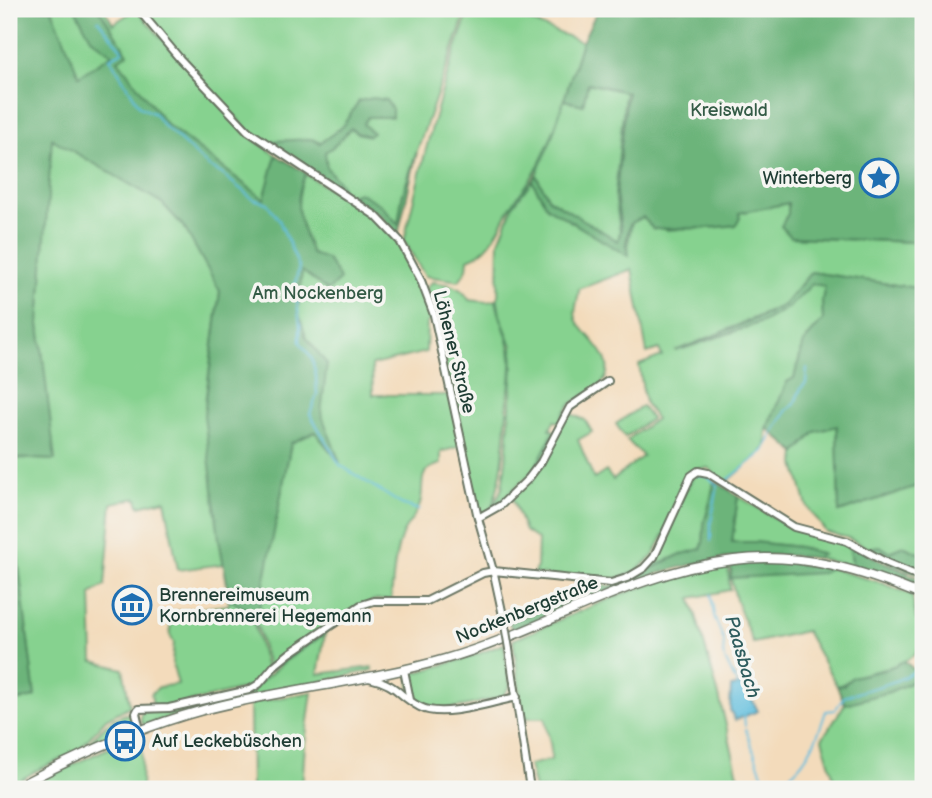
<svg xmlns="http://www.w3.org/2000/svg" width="932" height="798" viewBox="0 0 932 798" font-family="'Balsamiq Sans',sans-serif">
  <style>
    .green { fill: #86d28f; stroke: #528862; stroke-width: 2; fill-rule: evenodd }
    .forest { fill: #6cb47a; stroke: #467857; stroke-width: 2 }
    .water { fill: #5fbddd; stroke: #3f7d88; stroke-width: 2 }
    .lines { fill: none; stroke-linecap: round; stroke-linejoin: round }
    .stream { stroke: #5fbddd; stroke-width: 2 }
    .minor-casing { stroke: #697463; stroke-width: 10 }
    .major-casing { stroke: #697463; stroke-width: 11 }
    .minor { stroke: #fff; stroke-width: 6 }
    .major { stroke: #fff; stroke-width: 8 }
    .minor-bridge-casing { stroke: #697463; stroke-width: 10; stroke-linecap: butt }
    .minor-bridge { stroke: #fff; stroke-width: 6 }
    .labels { text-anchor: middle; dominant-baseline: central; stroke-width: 7; stroke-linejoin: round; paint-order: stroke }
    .park-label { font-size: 18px; fill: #345b46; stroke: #f6f6f2 }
    .poi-label { font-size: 18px; fill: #1f3d34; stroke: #f6f6f2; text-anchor: start }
    .street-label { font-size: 18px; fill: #1f3d34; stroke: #f6f6f2 }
    .water-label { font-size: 19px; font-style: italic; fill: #2f5d5e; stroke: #f6f6f2 }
  </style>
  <rect width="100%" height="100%" fill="#f6f6f2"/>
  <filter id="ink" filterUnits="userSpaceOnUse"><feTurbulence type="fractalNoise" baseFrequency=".0143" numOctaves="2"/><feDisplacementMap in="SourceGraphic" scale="14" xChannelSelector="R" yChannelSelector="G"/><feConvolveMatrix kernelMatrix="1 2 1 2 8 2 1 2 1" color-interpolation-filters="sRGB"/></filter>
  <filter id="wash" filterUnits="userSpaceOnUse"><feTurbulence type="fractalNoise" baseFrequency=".00686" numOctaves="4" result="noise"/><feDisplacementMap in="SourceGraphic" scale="28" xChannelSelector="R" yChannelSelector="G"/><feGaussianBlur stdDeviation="1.57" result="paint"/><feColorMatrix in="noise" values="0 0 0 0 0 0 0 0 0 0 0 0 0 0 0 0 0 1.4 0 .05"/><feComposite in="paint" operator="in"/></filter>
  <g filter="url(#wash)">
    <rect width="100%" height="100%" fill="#f3dbbb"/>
    <!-- green -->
    <path class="green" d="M52 9H75L78 13 83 9H104L113 24 136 9 246 134 283 160 371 215 399 242 435 321H427L426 352 372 365 373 395H450L461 446 441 452V464C413 471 427 487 419 507 415 517 406 525 402 535 394 555 393 580 391 600H374L269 670 258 628 249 610 242 609 254 623 267 673 257 683 247 688 174 706H153L151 694 159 687 178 684 172 662 174 643 170 635 171 612 229 605 219 496V539L224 564 178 570 165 500 139 506 137 498 112 503 105 585 91 594 93 661 123 669 130 706 106 719 77 752 36 771 9 787V702L35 697 9 486V458L54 460 39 324 51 138 162 203 186 229 220 291 205 403 226 350 219 272 79 77ZM300 422 317 434 315 432 291 443 266 568 279 465Z
      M143 9H467L412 165 402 197 399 225 377 214 248 130 181 58Z
      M470 9H499L582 42C567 86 557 135 533 175 527 186 518 195 511 206 499 227 493 250 468 259L467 269 459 281 425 276 404 241C422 162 441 84 470 9Z
      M587 83 625 92 615 194 620 232 618 241 549 199 536 175 550 143 564 100 583 104Z
      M532 181 547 207 629 256 628 243 632 222 643 217 667 230 736 225 738 213 789 203 788 214 782 226 791 237 913 242 923 270V289L811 272 784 305 683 349 762 322 789 307 812 284 825 286 822 301 823 320 804 342 794 378 787 382 767 428 766 446 761 453 727 482 714 474 709 468 697 469 653 556 635 572 610 581 533 574 537 567 538 540 525 531 512 497 529 480 567 412 585 420 592 432 578 440 594 479 606 471 613 480 643 456 627 440 656 419 645 403 639 365 662 356 659 349 647 353 632 269 579 289C579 299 572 312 577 321 586 337 614 355 606 377 601 390 580 396 571 404 566 409 562 416 559 422L554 421 550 429 554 431 534 470 493 509 502 488 506 461 513 367 512 346 500 315 498 301 499 241 513 206Z
      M432 282C449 284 461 285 469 300L487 302 496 300C499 319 510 337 511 357 512 374 508 393 507 411 504 445 504 478 490 511L479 512 426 288Z
      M642 406 651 419 625 437 616 424Z
      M837 426 839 512 923 484V555L903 546 889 552 880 546 868 548 848 538 826 532 807 506 795 464 796 453 815 432Z
      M696 474 707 475 714 480C713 494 709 507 705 520 702 530 706 539 701 549L679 555 644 571 660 553 668 528 691 479Z
      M738 496 795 530 849 545 853 566 816 558 822 554 799 547 754 542H732Z
      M728 565 730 590 691 598 719 696 738 775 751 789H535L529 765 551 760C553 744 546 733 545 718H523L513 640C583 610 652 577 728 565Z
      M829 568 882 583 912 595 916 619 923 624C923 629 924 636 923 641 917 665 876 670 856 676 849 679 845 684 837 686L806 631 753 643 736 600 731 578Z
      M325 634 318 674 372 667 373 670 191 710 145 725 141 722V713L145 711 187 707 248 693 284 662Z
      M504 644 510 686 502 697C476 702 430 722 413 693 408 685 409 680 415 673L467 658Z
      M923 677V789H837L822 739 845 704 889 692Z
      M312 692 305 743 302 789H251L250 703Z
      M132 713 135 729 84 750C97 734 110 715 132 713Z
      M135 739 142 753 141 789H21L104 750Z"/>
    <!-- forest -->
    <path class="forest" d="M9 9H52L79 76 112 54 91 38 75 9H99L128 54 118 60 166 124 264 199 276 155 306 173C291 205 300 222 312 254L327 259 340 279 328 291 302 271 298 311 306 337 327 364 321 413 340 463 315 432 291 443 258 616 230 600 219 539 204 415 220 291 184 227 162 203 52 139 39 324 55 460 9 458V80L12 27Z
      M598 9H923V270L913 242 791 237 781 226 788 214V203L739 213 740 218 736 225 711 228 653 229 643 217 630 224 626 243 628 256 547 207 532 181 536 175 549 199 618 241 621 229 616 194 627 92 588 83 583 105 564 100 582 42Z
      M373 98 386 100 392 109V117H368L363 124 373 133 369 136 357 133 351 128C342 137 337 146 325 152L327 168 341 185V189L275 147 274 141 312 139 320 143 342 127 359 101Z
      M417 152 398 235 378 214 350 195 359 192 381 205 398 224 402 197Z
      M811 272 923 289V484L839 512 837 426 815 432 796 453 767 428 787 382 794 378 804 342 823 320 822 301 825 286 812 284 789 307 762 322 675 351 758 318 784 305Z
      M714 480 738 496 732 542H754L799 547 823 554 816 558C707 542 610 590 512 630L509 622 588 592 575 584 610 586 630 579 679 555 701 549C706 539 702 530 705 520 709 507 713 494 714 480Z
      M9 486 35 697 9 702Z
      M849 545 923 581V592L853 566Z
      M880 546 889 552 903 546 923 555V576L896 565 868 548Z
      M776 561 829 568 823 573 731 578V563Z
      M904 661 923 677 889 692 845 704 837 686 844 685 852 677 884 670Z"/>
    <!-- water -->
    <path class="water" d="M742 685 747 690 758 711 735 720 730 710 731 687Z"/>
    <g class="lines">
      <!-- stream -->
      <path class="stream" d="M98 20 123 51 110 58 140 107 155 114 162 124 208 166 222 174 253 199 267 203 279 220 299 267 295 285 300 325V342L312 359 316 376 317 395 310 414 340 465 401 504 419 510
        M697 475 706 476 718 485 711 522V541
        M728 480 764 451 774 431 787 410 794 405 801 388 806 383 807 368
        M711 595 714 616 724 641 723 655 738 686
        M744 715 745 726
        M746 730 767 788
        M768 789C775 784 784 780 791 774 809 760 819 733 826 711L835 710 844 697C868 688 905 683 923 664"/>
    </g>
  </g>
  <g filter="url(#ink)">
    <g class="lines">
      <defs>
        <path id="minor" d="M138 9 180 59 248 131 376 216 400 241 420 278 434 315 478 518 494 574 505 625
          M478 518 501 505 528 479 541 462 570 407 608 381
          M509 649 530 789
          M404 670 410 700
          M369 678C399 685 397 695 420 707 443 719 491 702 517 697
          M140 730 136 713 138 709 169 708 249 690 259 684 275 665 290 653 361 605 374 601H427L483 573 494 571 611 583 627 578 644 568 654 557 691 476 698 471 708 473 794 527 847 541 887 563 923 578"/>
        <path id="major" d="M13 789C73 757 137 728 203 710 282 689 366 682 445 659 544 631 630 572 734 560 800 552 863 570 923 596"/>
      </defs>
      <!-- minor casing -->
      <use href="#minor" class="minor-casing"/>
      <!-- major casing -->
      <use href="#major" class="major-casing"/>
      <!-- minor -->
      <use href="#minor" class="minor"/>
      <!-- major -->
      <use href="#major" class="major"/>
      <defs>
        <path id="minor-bridge" d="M505 625 509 649"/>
      </defs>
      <!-- minor-bridge casing -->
      <use href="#minor-bridge" class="minor-bridge-casing"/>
      <!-- minor-bridge -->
      <use href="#minor-bridge" class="minor-bridge"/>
    </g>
  </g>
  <!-- icons -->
  <defs>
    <symbol id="sight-ring" viewBox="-11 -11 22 22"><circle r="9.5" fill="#f6f6f2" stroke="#1f6fb2" stroke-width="1.5"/><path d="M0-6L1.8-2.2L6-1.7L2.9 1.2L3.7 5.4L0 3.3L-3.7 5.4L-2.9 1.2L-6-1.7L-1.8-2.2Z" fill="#1f6fb2"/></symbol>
    <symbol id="museum-ring" viewBox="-11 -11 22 22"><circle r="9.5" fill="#f6f6f2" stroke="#1f6fb2" stroke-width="1.5"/><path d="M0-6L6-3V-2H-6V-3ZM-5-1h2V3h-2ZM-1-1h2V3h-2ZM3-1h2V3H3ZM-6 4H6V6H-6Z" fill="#1f6fb2"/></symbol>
    <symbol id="bus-ring" viewBox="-11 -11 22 22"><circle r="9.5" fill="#f6f6f2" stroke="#1f6fb2" stroke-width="1.5"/><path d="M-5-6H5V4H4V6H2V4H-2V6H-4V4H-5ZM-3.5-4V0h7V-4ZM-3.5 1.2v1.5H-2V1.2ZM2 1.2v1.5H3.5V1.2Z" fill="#1f6fb2"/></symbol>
  </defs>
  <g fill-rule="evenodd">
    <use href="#sight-ring" x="857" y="156" width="44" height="44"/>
    <use href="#museum-ring" x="110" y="583" width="44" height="44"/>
    <use href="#bus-ring" x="103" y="719" width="44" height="44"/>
  </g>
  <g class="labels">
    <!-- park labels -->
    <g class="park-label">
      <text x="729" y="110">Kreiswald</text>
      <text x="318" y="293">Am Nockenberg</text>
    </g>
    <!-- poi labels -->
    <g class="poi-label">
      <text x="852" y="178" text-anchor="end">Winterberg</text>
      <text x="159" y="595">Brennereimuseum<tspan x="159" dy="21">Kornbrennerei Hegemann</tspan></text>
      <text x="152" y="741">Auf Leckebüschen</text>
    </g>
    <!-- street labels -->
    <g class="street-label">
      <text transform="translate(454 352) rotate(76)">Löhener Straße</text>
      <text transform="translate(527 610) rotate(-22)">Nockenbergstraße</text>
    </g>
    <!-- water labels -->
    <g class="water-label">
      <text transform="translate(742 657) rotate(74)">Paasbach</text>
    </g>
  </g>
  <!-- margin -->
  <rect width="932" height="798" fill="none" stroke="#f6f6f2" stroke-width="35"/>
</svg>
